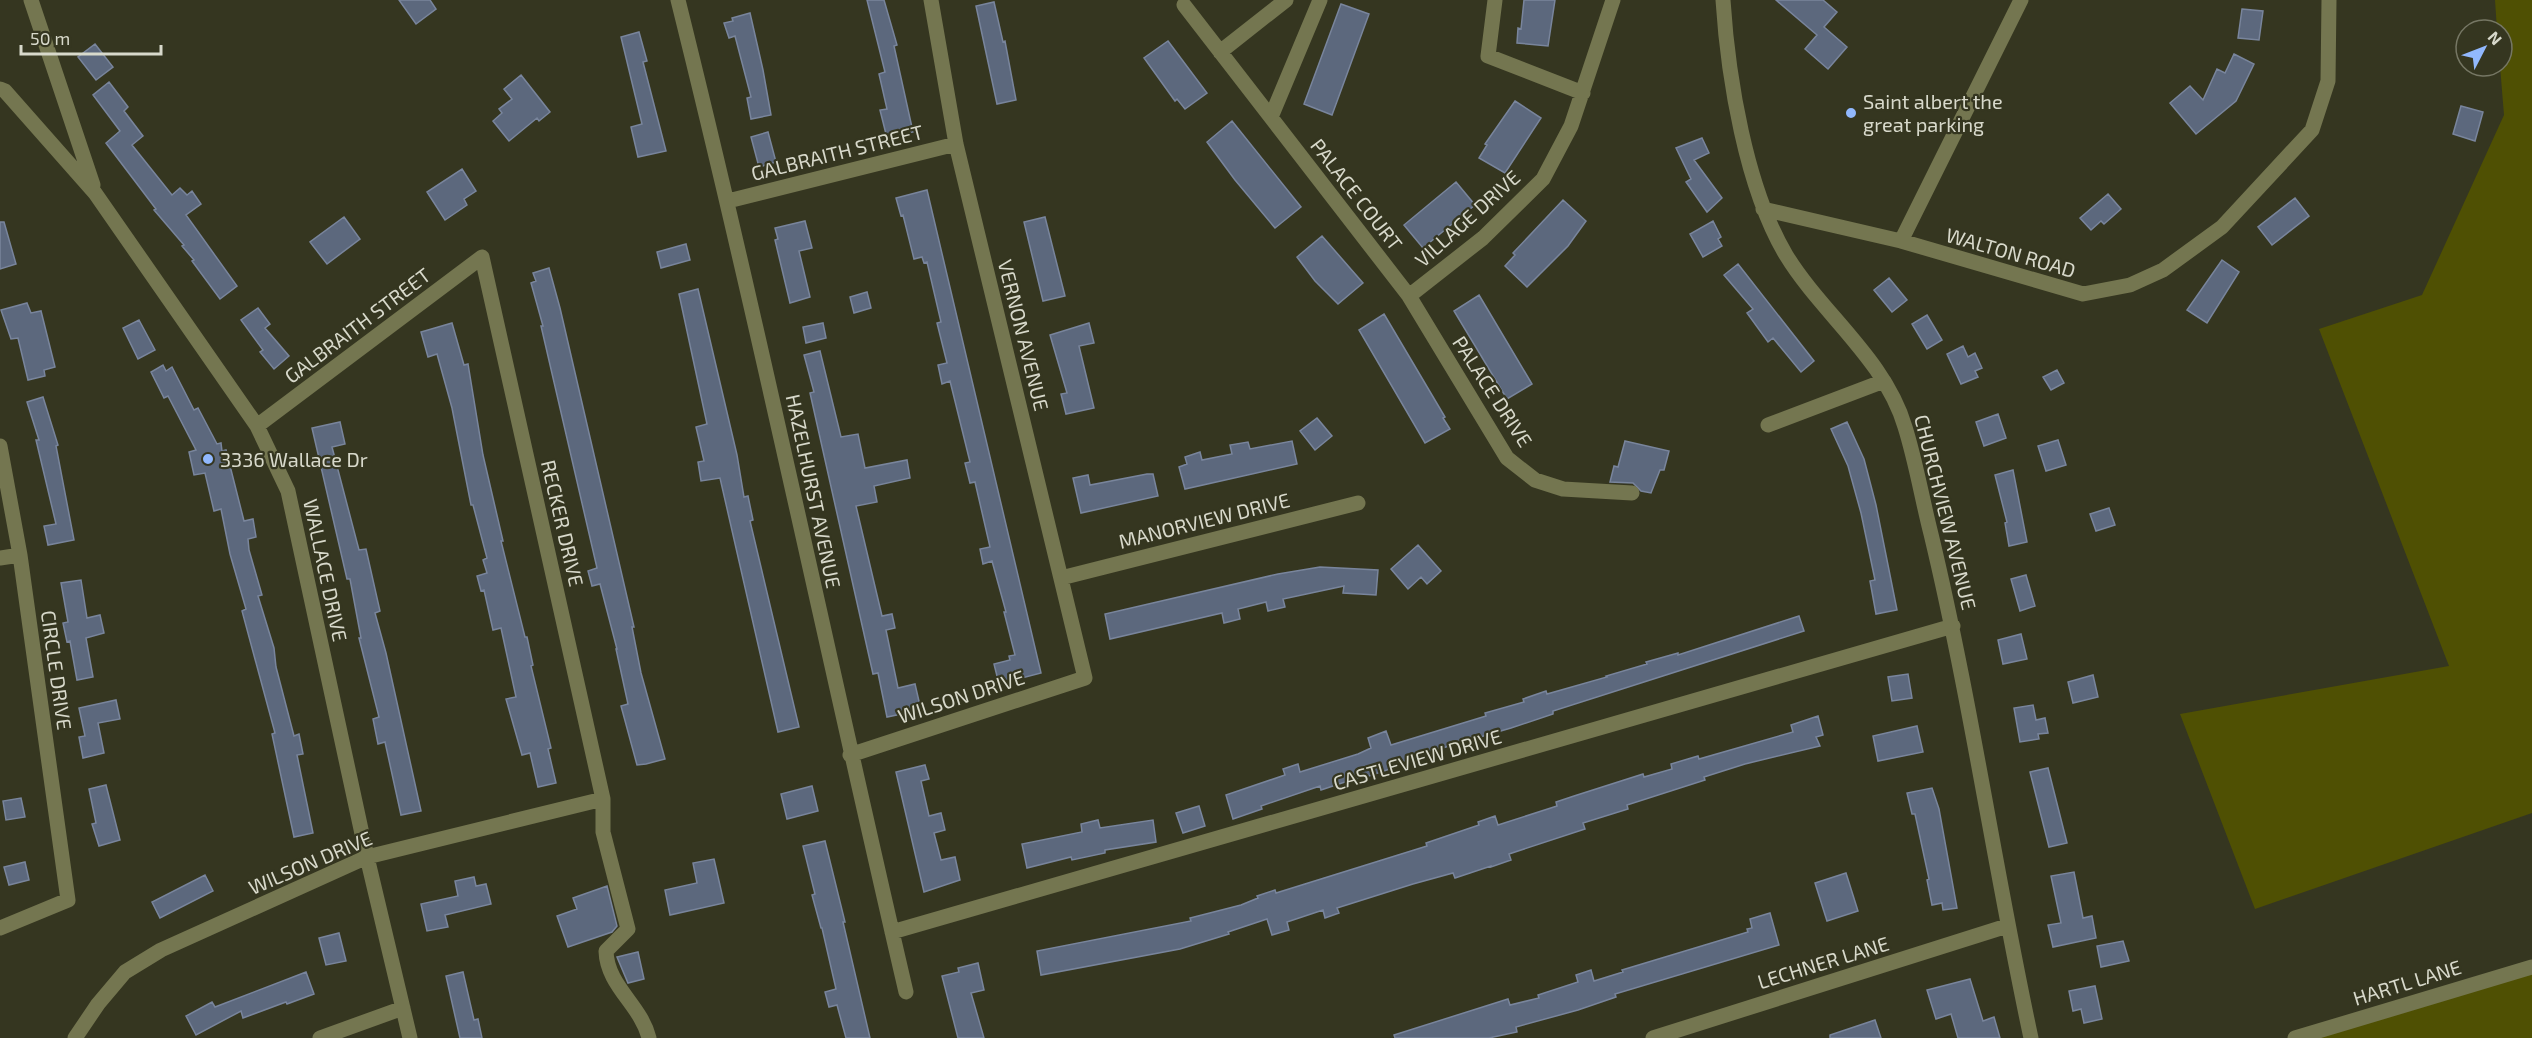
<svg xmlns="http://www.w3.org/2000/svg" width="2532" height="1038" viewBox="0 0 2532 1038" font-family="'Exo 2',sans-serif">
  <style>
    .green { fill: #4f5003 }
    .building { fill: #5c687d; stroke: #79859c; stroke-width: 1.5 }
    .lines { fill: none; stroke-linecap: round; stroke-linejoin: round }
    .minor { stroke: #747650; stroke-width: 15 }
    .poi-dot { fill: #91b8fd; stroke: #353620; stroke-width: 2 }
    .labels { text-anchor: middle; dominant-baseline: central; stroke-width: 4.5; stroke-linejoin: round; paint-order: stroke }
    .poi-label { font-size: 20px; fill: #d8d9cb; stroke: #353620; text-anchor: start }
    .street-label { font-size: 20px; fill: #d8d9cb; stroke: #353620 }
  </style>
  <rect width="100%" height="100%" fill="#353620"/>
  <!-- green -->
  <path class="green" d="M2495 0H2532V813L2255 909 2180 714 2449 666 2319 329 2422 295 2504 115 2500 66 2502 30H2497Z
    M2532 967V1038H2300Z"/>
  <!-- building -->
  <path class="building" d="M399 0H430L436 9 416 24Z
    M867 0H884L897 45 894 46 913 132 887 138 880 110 887 109 879 74 885 72Z
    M1524 0H1555L1548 46 1517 43 1518 28 1521 29Z
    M1776 0H1823L1837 12 1824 27 1847 47 1828 69 1805 49 1817 35Z
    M994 2 1003 42 1005 41 1016 100 997 104 976 6Z
    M1341 4 1369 14 1332 115 1304 104Z
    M2242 9 2263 11 2259 40 2238 38Z
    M750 13 763 70 771 115 751 119 747 98 751 97 735 36 729 38 724 23 733 21 732 18Z
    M639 32 647 61 643 62 666 151 638 157 631 127 642 124 621 37Z
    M1168 41 1207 93 1185 109 1177 99 1175 101 1144 58Z
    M95 44 113 67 96 80 78 57Z
    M2234 54 2254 64 2236 101 2196 134 2170 103 2190 86 2203 100 2217 69 2225 73Z
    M521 75 550 112 539 121 537 118 509 141 493 121 502 113 499 109 512 99 504 89Z
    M109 82 128 107 124 111 143 136 132 145 172 195 180 188 187 195 192 191 201 204 186 215 237 286 220 299 192 261 194 260 182 246 184 245 154 210 156 209 106 143 120 131 93 95Z
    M1515 101 1541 118 1505 173 1479 158 1487 145 1485 144Z
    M2461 106 2483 112 2475 141 2453 134Z
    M1232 121 1301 207 1275 228 1235 180 1207 142Z
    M768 132 776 162 759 167 751 137Z
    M1702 138 1709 153 1694 160 1722 198 1707 212 1686 182 1691 179 1676 148Z
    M462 169 476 191 464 199 467 205 445 220 427 192Z
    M1456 182 1475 205 1423 248 1404 225Z
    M927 190 1041 673 999 684 994 664 1010 660 1009 656 1015 655 1004 612H1006L992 561 983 564 980 549 990 547 975 482 970 483 965 463 970 462 950 381 942 384 938 365 947 363 937 323 941 322 927 262 924 263 922 257 914 259 903 215 901 216 896 198Z
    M2108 194 2121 209 2104 224 2101 221 2091 230 2080 218Z
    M2295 198 2309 216 2272 245 2258 227Z
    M1563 200 1586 221 1568 246 1527 287 1505 266 1515 255 1513 253Z
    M344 217 360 239 327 264 310 242Z
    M1045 217 1065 296 1043 301 1024 222Z
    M805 221 812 248 799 251 810 297 790 303 775 240 778 239 775 228Z
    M1713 221 1721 237 1718 239 1722 246 1703 257 1690 234Z
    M0 222H4L16 264 0 269Z
    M1322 236 1363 283 1338 304 1315 281 1297 257Z
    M686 244 690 260 661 268 657 252Z
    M2222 260 2239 272 2207 323 2187 310Z
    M1738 264 1814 361 1801 372 1773 338 1768 342 1747 313 1753 309 1724 275Z
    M549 268 560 308 634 627H632L641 673 665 759 646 764 637 765 621 706 628 704 616 649H617L600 584 592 586 588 571 597 568 541 326H543L531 283 536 281 533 273Z
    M1889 278 1907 300 1892 312 1874 290Z
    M698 289 737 455 744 497 748 496 753 520 750 521 799 727 778 732 720 478 701 481 698 462 704 461 696 427 707 424 679 294Z
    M867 292 871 308 854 313 850 297Z
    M1479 295 1532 384 1507 399 1454 311Z
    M27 303 31 313 41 311 55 367 44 370 45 376 28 380 18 338 11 339 1 310Z
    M258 308 270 324 265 328 289 356 274 369 260 352 263 350 241 320Z
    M1384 314 1445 417 1443 418 1450 429 1425 443 1359 330Z
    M1927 315 1942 340 1927 349 1912 324Z
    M139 320 155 350 138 359 123 328Z
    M452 323 464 365 468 364 483 455 503 541H501L525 637H527L533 665 531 666 551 748 548 749 556 783 538 787 530 753 522 755 506 699 516 697 501 628 493 630 484 590 481 591 477 576 487 573 483 560 487 558 473 505H471L452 408 437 354 428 357 421 332Z
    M823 323 826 338 806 343 803 327Z
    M1089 323 1094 343 1079 346 1094 408 1066 414 1061 394 1067 393 1050 335Z
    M1963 346 1968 357 1975 353 1982 368 1975 371 1978 377 1961 384 1947 354Z
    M820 351 841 437 858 434 865 468 907 460 910 478 874 486 877 502 856 506 882 616 892 614 895 628 886 630 898 688 915 684 921 710 887 717 878 673 873 674 810 393 814 392 804 355Z
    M163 365 166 371 172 367 194 410 198 408 217 444 221 443 222 451 226 450 244 521 253 519 256 537 248 539 249 550 262 595 258 596 274 648 276 667 294 736 299 734 303 754 297 755 313 833 294 837 272 734 275 733 242 611 246 609 230 554 221 509 214 511 205 473 194 475 189 452 196 450 168 396 164 398 151 372Z
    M2057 370 2064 383 2051 390 2043 377Z
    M43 397 58 445 56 446 74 540 48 545 44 526 56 524 36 440H39L27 402Z
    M1998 414 2006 438 1984 446 1976 422Z
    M1317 418 1332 436 1315 450 1300 431Z
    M340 422 345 444 332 447 359 550 366 549 380 611 375 613 386 653 421 811 401 815 385 742 378 744 373 719 379 717 359 638H361L350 579H347L312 428Z
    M1847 422 1864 459 1876 505 1897 610 1876 614 1870 581 1875 580 1861 513 1848 466 1831 429Z
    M2058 440 2066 465 2046 471 2038 446Z
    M1292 441 1297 464 1185 489 1179 467 1187 464 1185 457 1200 452 1202 460 1232 454 1230 445 1248 442 1250 449Z
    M1625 441 1669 451 1664 470H1660L1651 493 1641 491 1633 483 1610 482 1614 466 1618 467Z
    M2013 470 2027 542 2009 546 2005 523 2007 522 1995 475Z
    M1147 474H1153L1158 496 1081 513 1073 478 1088 475 1090 485Z
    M2109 508 2115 525 2096 531 2090 514Z
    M1418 545 1441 571 1427 584 1421 577 1408 589 1391 569Z
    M1320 567 1378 570 1376 595 1343 593 1344 586 1283 599 1285 607 1268 611 1266 602 1238 609 1240 619 1224 623 1222 613 1110 639 1105 614 1278 574Z
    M2026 575 2035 606 2020 611 2011 579Z
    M81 580 87 618 100 615 104 633 86 638 93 677 77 680 70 641 67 642 63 623 68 622 61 583Z
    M1799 616 1804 631 1553 711V714L1511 728 1439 749 1393 765V768L1366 777V775L1321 790 1320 786 1261 806 1262 809 1233 819 1226 795 1285 775 1283 769 1298 764 1300 772 1358 754 1371 748 1368 738 1386 731 1391 745 1486 716 1485 713 1524 702 1523 699 1546 691 1547 694 1607 677 1606 676 1647 664 1646 662 1678 653V655Z
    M2021 634 2027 659 2003 664 1998 640Z
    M1908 674 1912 698 1892 701 1888 677Z
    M2093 675 2098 697 2073 703 2068 682Z
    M116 700 120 719 98 723 104 753 83 758 79 737 85 736 79 708Z
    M2033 705 2036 720 2045 718 2048 733 2038 734 2039 739 2020 742 2014 708Z
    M1818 716 1823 735 1816 737 1820 746 1745 764 1704 777 1705 780 1627 805 1628 809 1583 823 1585 829 1509 854 1511 860 1491 867V866L1455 878 1453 873 1413 884 1337 908 1339 913 1325 918 1323 910 1287 922 1289 930 1272 935 1267 919 1228 932 1229 934 1180 949 1041 975 1037 951 1191 921 1190 918 1241 905 1258 898 1257 896 1275 890 1276 893 1427 846 1426 843 1479 825 1478 822 1495 816 1498 825 1557 806 1556 802 1574 796 1643 774 1644 777 1672 769 1671 764 1698 756 1699 759 1793 732 1791 725Z
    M1917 726 1923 752 1878 761 1873 736Z
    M925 765 929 779 921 781 929 816 941 813 945 830 934 833 941 860 955 857 960 880 924 892 896 772Z
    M2048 768 2067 843 2049 847 2030 772Z
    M106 785 120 840 99 846 92 824 96 823 89 789Z
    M812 786 818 811 787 819 781 794Z
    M1932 788 1939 809 1957 908 1943 910 1942 903 1932 905 1927 880 1929 879 1915 814H1912L1907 793Z
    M21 798 25 817 6 820 3 801Z
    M1199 806 1205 826 1183 833 1176 813Z
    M1098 820 1100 828 1153 820 1156 842 1105 850V853L1072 860 1071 857 1027 868 1022 844 1082 832 1081 824Z
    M825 841 845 922H843L870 1038H846L837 1005 829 1007 825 992 836 989 822 928H821L812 895 815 894 803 846Z
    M714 859 724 903 670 915 665 890 697 883 693 863Z
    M25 862 29 880 9 885 4 867Z
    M2074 872 2083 918 2092 916 2096 938 2053 947 2048 925 2061 923 2051 876Z
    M1846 873 1858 911 1827 921 1815 883Z
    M205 875 213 891 160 918 152 902Z
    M474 877 476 886 486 884 491 904 445 915 448 927 427 931 421 904 458 896 455 881Z
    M607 886 617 926 612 932 568 947 557 916 577 909 573 898Z
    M1770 913 1779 945 1615 994 1616 997 1578 1010 1516 1027 1517 1032 1489 1038H1395L1394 1035 1508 999 1510 1005 1539 998 1538 995 1578 982 1576 975 1591 970 1594 981 1623 972 1622 970 1748 932 1747 929 1752 928 1750 919Z
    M339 933 346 961 326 965 319 938Z
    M2123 941 2129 961 2101 967 2097 946Z
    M638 952 644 979 628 983 617 957Z
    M978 963 984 990 971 993 984 1038H958L942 976 959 972 958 968Z
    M306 972 314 994 287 1004 286 1002 243 1018 241 1011 196 1035 186 1016 212 1002 215 1007Z
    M463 972 474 1020 478 1019 482 1038H460L446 976Z
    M1970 979 1983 1021 1994 1017 2000 1038H1958L1951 1014 1936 1019 1927 990Z
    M2095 986 2102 1019 2084 1023 2081 1009 2073 1011 2069 991Z
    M1875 1020 1881 1038H1830V1035Z"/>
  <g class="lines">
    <!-- minor -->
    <path class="minor" d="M31 0 93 185
      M678 0C760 329 829 662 906 992
      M1495 0 1488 56 1583 93
      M1723 0C1728 78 1746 188 1786 255 1822 314 1885 359 1905 427 1916 462 1922 499 1931 534 1971 701 1995 871 2031 1038
      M1184 5 1409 296 1507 458 1535 480 1563 489 1632 493
      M1220 52 1286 0
      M0 89 5 91 95 193 257 426 288 491 367 857 410 1038
      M1271 117 1320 0
      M728 201 956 144
      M1763 209 1901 241 2083 294 2130 285 2163 270 2222 227 2312 130 2328 81 2329 0
      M1901 241 2021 0
      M1409 296 1483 238 1543 179 1571 126 1613 0
      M1768 425 1884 381
      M257 426 482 257 603 799V832L628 929 606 951C607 986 641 1005 649 1038
      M0 446 20 555 68 900 0 928
      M0 558 20 555
      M1061 578 1358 503
      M850 755 1085 678 956 144 931 0
      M892 932 1953 626
      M75 1038 98 1004 125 972 161 950 367 857 603 799
      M320 1038 403 1008
      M1653 1038 2007 926
      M2295 1038 2532 967"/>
  </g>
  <!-- markers -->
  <g class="poi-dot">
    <circle cx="1851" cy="113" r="6"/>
    <circle cx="208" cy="459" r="6"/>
  </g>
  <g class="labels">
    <!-- poi labels -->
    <g class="poi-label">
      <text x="1863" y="101">Saint albert the<tspan x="1863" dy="23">great parking</tspan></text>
      <text x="220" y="459">3336 Wallace Dr</text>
    </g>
    <!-- street labels -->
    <g class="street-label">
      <text transform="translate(837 152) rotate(-14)">GALBRAITH STREET</text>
      <text transform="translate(1357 194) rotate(52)">PALACE COURT</text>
      <text transform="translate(1467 218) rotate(-42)">VILLAGE DRIVE</text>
      <text transform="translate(2011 252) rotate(16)">WALTON ROAD</text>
      <text transform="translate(357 325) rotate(-37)">GALBRAITH STREET</text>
      <text transform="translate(1024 335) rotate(76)">VERNON AVENUE</text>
      <text transform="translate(1493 391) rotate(57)">PALACE DRIVE</text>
      <text transform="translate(814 491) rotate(78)">HAZELHURST AVENUE</text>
      <text transform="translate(1946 512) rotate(76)">CHURCHVIEW AVENUE</text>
      <text transform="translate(1204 520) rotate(-14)">MANORVIEW DRIVE</text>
      <text transform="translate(563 523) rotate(77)">RECKER DRIVE</text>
      <text transform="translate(326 570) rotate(78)">WALLACE DRIVE</text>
      <text transform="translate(57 670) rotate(82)">CIRCLE DRIVE</text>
      <text transform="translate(961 696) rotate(-18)">WILSON DRIVE</text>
      <text transform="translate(1417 759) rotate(-16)">CASTLEVIEW DRIVE</text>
      <text transform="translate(310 862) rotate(-23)">WILSON DRIVE</text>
      <text transform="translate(1823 962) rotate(-17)">LECHNER LANE</text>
      <text transform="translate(2407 982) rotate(-17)">HARTL LANE</text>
    </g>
  </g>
  <!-- north arrow -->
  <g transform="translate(2484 48) rotate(48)"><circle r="28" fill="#353620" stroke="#767764" stroke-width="1.5"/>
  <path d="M0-4.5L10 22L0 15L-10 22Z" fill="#91b8fd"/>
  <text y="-9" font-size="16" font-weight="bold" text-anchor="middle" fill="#d8d9cb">N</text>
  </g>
  <!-- scale -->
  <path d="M21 45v9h140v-9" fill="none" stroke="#d8d9cb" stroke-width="3"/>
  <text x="30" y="45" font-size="18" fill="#d8d9cb" stroke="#353620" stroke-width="4.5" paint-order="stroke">50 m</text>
</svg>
